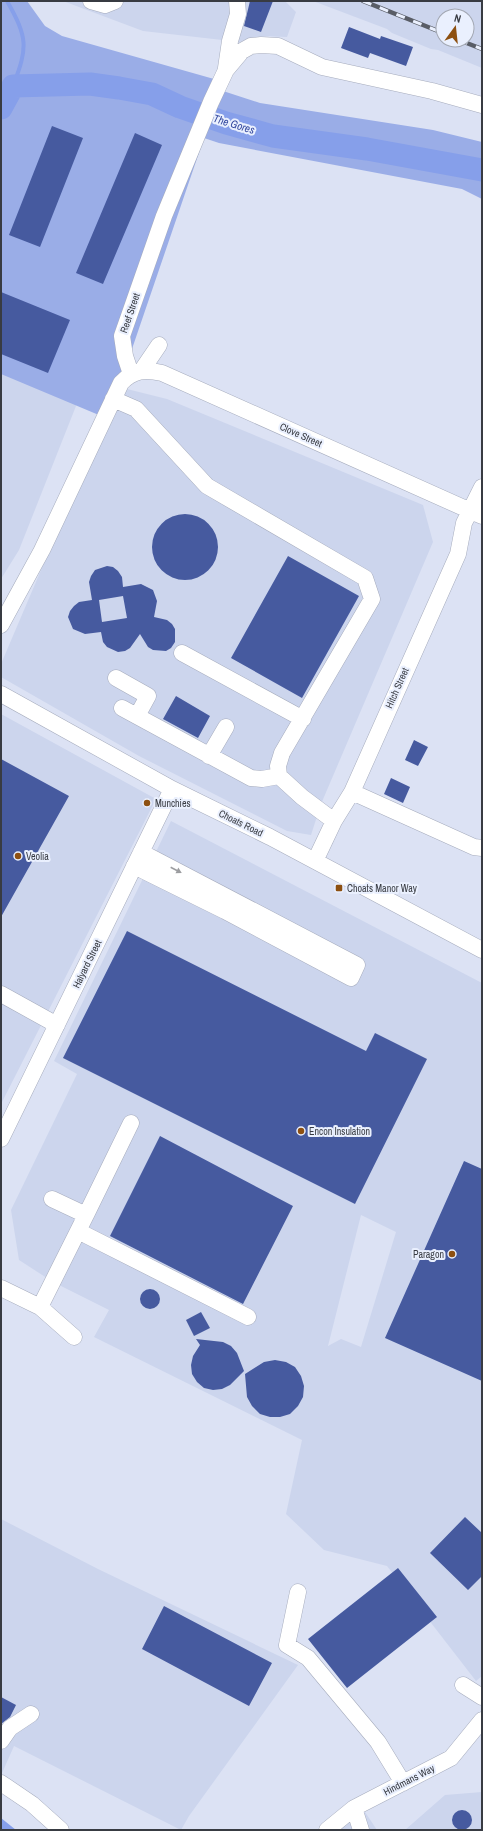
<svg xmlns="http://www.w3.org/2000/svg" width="483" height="1831" viewBox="0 0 483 1831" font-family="'Archivo Narrow',sans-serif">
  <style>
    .built { fill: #ccd5ed; fill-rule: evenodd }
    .green { fill: #9aade7 }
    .water { fill: #869fea }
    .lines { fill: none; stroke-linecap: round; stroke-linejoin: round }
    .stream { stroke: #869fea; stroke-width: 4 }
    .river { stroke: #869fea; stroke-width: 23 }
    .building { fill: #465a9f; fill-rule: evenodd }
    .minor-casing { stroke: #a6acbd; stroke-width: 17 }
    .minor { stroke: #fff; stroke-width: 16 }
    .rail-casing { stroke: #595d66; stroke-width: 4.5 }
    .rail { stroke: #eaf0fe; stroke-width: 3; stroke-dasharray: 9; stroke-linecap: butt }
    .oneway { fill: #9c9da0 }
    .poi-dot { fill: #8d5011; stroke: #eaf0fe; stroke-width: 1.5 }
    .labels { text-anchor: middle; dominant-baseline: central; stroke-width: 4; stroke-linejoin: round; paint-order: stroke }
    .street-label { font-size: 10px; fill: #383b42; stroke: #eaf0fe }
    .poi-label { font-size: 10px; fill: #383b42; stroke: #eaf0fe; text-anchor: start }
    .water-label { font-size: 11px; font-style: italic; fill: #3449a0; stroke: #eaf0fe }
  </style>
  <rect width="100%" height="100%" fill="#dce2f4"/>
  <!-- built -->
  <path class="built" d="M63 1H285L296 12 287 37 262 36 250 38 240 42 143 31Z
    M313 1H482V68L438 50 431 49 392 33 387 29ZM443 16H467V40H443Z
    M1 211 76 406 19 550 1 579Z
    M119 387 167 399 423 505 433 542 321 804 311 835 287 831 139 756 1 677V664Z
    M1 714 156 799 1 1104Z
    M171 821 482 983V1676L476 1681 387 1566 324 1550 286 1514 302 1440 94 1337 109 1310 53 1282 19 1260 11 1210 77 1074 54 1061ZM361 1215 396 1232 361 1347 341 1339 328 1346Z
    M1 1519 98 1569 298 1665 189 1816 181 1830 14 1746 2 1773 1 1772Z
    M482 1792V1830H405L445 1795Z
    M363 1809 377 1830H337Z"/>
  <!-- green -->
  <path class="green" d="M1 1H27L45 26 62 36 214 79 223 91 260 103 433 130 482 142V199L462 189 219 143 204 138 119 387 106 418 1 374Z"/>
  <!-- water -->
  <path class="water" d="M1 1818 16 1830H1Z"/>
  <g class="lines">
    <!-- stream -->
    <path class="stream" d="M7 1C28 38 28 47 13 86"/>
    <!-- river -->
    <path class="river" d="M1 108 13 86 90 84 119 88 152 94 180 107 226 123 273 136 367 149 482 170"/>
  </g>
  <!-- building -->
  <path class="building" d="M250 1H273L261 32 244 26Z
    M349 27 380 39 381 36 413 47 406 66 370 53 368 58 341 48Z
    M52 126 83 138 40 247 9 235Z
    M135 133 162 145 103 284 76 273Z
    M1 292 70 320 48 373 1 354Z
    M152 547a33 33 0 1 1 66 0a33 33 0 1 1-66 0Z
    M288 556 359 596 302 698 231 658Z
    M107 566 113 567 118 571 122 577 123 587 141 584 153 590 157 601 154 617 167 620 172 624 175 629V642L171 648 166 651 153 650 148 647 140 634 130 648 125 651 118 652 107 647 103 642 101 632 85 634 73 629 68 617 70 611 74 606 79 602 92 600 89 582 91 576 95 570ZM123 596 127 618 102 622 99 600Z
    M176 696 210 716 198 738 163 719Z
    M414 740 428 747 418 766 405 760Z
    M1 759 69 796 1 917Z
    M391 778 410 787 403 803 384 794Z
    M127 931 366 1051 375 1033 427 1059 355 1204 63 1058Z
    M160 1136 293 1206 243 1304 110 1236Z
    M464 1161 482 1169V1381L385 1338Z
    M140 1299a10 10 0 1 1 20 0a10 10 0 1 1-20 0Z
    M201 1312 210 1328 194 1336 186 1320Z
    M196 1339 223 1342 231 1346 237 1353 244 1371 230 1385 222 1389 213 1390 204 1388 197 1382 192 1374 191 1365 193 1356 200 1345Z
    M275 1360 286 1362 295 1367 301 1376 304 1386 303 1397 298 1406 290 1414 280 1417H270L260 1414 252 1406 247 1397 245 1374 264 1362Z
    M465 1517 482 1533V1576L468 1590 430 1553Z
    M398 1568 437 1617 347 1688 308 1639Z
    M164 1606 272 1663 249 1706 142 1649Z
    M1 1697 16 1705 10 1717 1 1724Z
    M452 1820a10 10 0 1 1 20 0a10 10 0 1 1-20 0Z"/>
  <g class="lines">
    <defs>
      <path id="minor" d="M91 1 105 5 115 1
        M226 68 230 41 238 14 237 1
        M142 370 159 345
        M131 374 125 356 122 336 164 216 211 102 226 70 242 51 251 46 261 45 278 46 322 67 432 91 482 105
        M113 399 136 409 207 486 365 578 372 599 282 753 278 766 279 776 302 797 334 821
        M1 625 42 550 121 383C133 370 145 369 162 373L482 516
        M182 653 303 719
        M116 678 148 696 137 716
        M1 694 172 789 270 837 482 950
        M122 708 251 778 262 779 279 776
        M209 756 226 727
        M352 792 474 847 482 848
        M315 861 334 821 352 792 458 554 464 523 482 487
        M134 866 225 911 351 978 357 965 141 852
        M1 994 57 1025
        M1 1139 172 789
        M86 1215 131 1123
        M78 1231 248 1317
        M1 1288 40 1307 74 1337
        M40 1307 86 1215 52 1199
        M298 1592 287 1645 308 1658 378 1742 403 1783
        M463 1685 482 1697
        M1 1741 10 1728 31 1714
        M1 1783 32 1804 61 1830
        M354 1808 361 1830
        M327 1830 354 1808 451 1758 482 1720"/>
    </defs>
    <!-- minor casing -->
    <use href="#minor" class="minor-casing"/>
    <!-- minor -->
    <use href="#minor" class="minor"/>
    <defs>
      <path id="rail" d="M363 1 443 33
        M459 40 482 49"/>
    </defs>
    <!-- rail casing -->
    <use href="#rail" class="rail-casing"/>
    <!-- rail -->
    <use href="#rail" class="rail"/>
  </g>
  <!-- one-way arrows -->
  <defs><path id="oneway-solid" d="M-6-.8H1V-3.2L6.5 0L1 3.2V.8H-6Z"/></defs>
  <use class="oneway" href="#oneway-solid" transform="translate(176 870) rotate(27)"/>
  <!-- markers -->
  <g class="poi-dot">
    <circle cx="147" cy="803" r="4"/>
    <circle cx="18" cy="856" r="4"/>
    <rect x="335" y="884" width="8" height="8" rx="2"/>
    <circle cx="301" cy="1131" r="4"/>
    <circle cx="452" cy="1254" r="4"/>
  </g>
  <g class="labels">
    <!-- street labels -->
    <g class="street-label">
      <text transform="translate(130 313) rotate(-71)">Reef Street</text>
      <text transform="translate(301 435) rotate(24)">Clove Street</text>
      <text transform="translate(397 688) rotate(-66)">Hitch Street</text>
      <text transform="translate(241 823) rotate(26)">Choats Road</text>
      <text transform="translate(87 964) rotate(-64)">Halyard Street</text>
      <text transform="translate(409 1780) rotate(-27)">Hindmans Way</text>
    </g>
    <!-- poi labels -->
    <g class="poi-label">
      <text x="155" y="803">Munchies</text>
      <text x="26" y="856">Veolia</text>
      <text x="347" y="888">Choats Manor Way</text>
      <text x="309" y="1131">Encon Insulation</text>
      <text x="444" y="1254" text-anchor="end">Paragon</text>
    </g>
    <!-- water labels -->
    <g class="water-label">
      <text transform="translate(234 124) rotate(17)">The Gores</text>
    </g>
  </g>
  <!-- border -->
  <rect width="483" height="1831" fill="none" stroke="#383b42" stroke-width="4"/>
  <!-- north arrow -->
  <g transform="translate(455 28) rotate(15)"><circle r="19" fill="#eaf0fe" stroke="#a3a8b3"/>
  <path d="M0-3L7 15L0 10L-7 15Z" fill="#8d5011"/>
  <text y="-6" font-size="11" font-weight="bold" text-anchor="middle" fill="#383b42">N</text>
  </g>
</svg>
